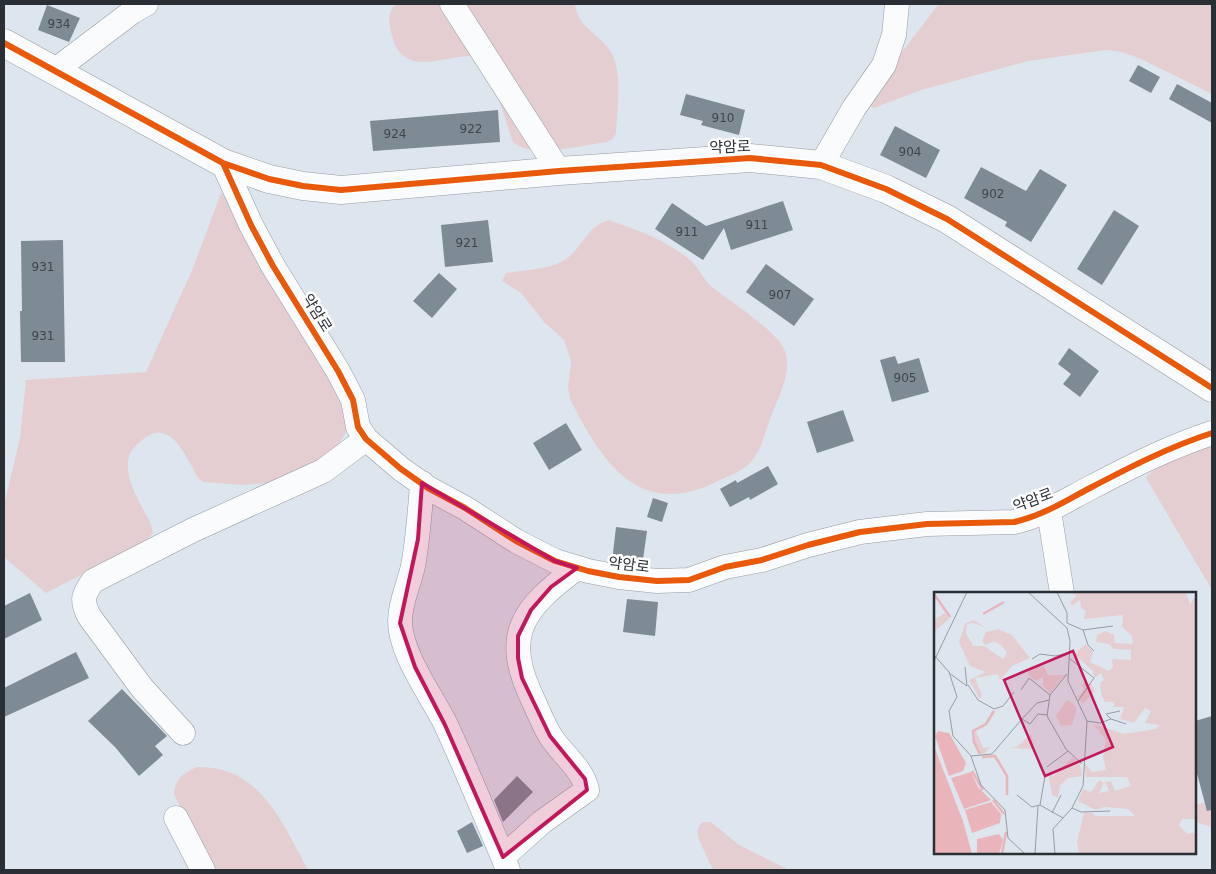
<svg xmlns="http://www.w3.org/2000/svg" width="1216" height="874" viewBox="0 0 1216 874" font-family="'DejaVu Sans','Noto Sans KR',sans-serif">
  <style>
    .green { fill: #e5ced2 }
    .building { fill: #7e8a94 }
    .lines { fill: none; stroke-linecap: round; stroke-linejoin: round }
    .street-casing { stroke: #949ba2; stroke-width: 25 }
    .secondary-casing { stroke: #949ba2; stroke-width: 29 }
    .street { stroke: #fafbfc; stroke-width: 24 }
    .secondary { stroke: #fafbfc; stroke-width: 28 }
    .cycleway-casing { stroke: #fff; stroke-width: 9 }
    .cycleway { stroke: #e8590c; stroke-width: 6 }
    .marked { fill: #c2185b; fill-opacity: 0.2; stroke: #c2185b; stroke-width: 4; stroke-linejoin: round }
    .labels { text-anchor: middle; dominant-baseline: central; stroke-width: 5; stroke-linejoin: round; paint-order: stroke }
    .number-label { font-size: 12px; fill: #3e464d }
    .street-label { font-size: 15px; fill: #292f35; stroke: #fff }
    .inset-river { fill: none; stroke: #eab5ba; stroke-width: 2.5 }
    .inset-road { fill: none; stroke: #959da4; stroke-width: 1 }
    .view { fill: #c2185b; fill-opacity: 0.15; stroke: #c2185b; stroke-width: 2.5 }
    .inset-edge { fill: none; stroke: #292f35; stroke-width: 2.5 }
  </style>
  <rect width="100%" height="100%" fill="#dde6ee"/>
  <!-- green -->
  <path class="green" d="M396 4H575C577 29 604 35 613 56 622 75 617 112 616 133L613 139 607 142C584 145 530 159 513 142 504 117 493 68 470 56 436 58 401 78 391 32 389 21 387 13 396 4Z
    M939 4H1212V94L1141 59 1122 52 1106 50 1028 61 921 90 874 108 869 106C887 69 914 36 939 4Z
    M221 193 232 204 346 409V432L335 451 282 482 242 485 204 482 199 479C185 457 171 415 141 441 130 450 127 457 128 471 130 488 143 508 151 524L153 533 145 542 46 593 4 557V505L20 438 26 380 146 372 193 268Z
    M609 220C629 228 649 233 668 245 677 250 688 257 695 265 701 272 705 281 711 286 729 301 778 331 785 351 792 369 781 392 774 409 766 426 763 451 749 464 741 472 726 477 716 482 639 520 601 461 570 399L568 387 571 361 564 340 544 322 521 293 502 281 506 273C524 270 546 270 563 261 582 250 586 226 609 220Z
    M1212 446V590L1146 478C1154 465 1197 450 1212 446Z
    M197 767C260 765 283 824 308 870H211L174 794C175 779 183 773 197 767Z
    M1212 801V827L1195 822V805Z
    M702 822H711L739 845 789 870H713L699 840 697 830Z"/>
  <!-- building -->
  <path class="building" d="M47 5 80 18 69 42 38 30Z
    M1138 65 1160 77 1151 93 1129 81Z
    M1177 84 1212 103V123L1169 99Z
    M686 94 745 110 739 135 701 125 703 121 680 115Z
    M498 110 500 142 373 151 370 121Z
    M895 126 940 150 926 178 880 155Z
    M981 167 1026 191 1040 169 1067 185 1031 242 1005 226 1007 222 964 198Z
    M783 201 793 230 731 250 724 228 703 260 655 229 672 203 706 226Z
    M1114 210 1139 226 1102 285 1077 269Z
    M488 220 493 262 445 267 441 225Z
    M63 240 65 362H21L20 311H22L21 241Z
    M766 264 814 299 794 326 746 292Z
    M439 273 457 289 432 318 413 301Z
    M1069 348 1099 371 1080 397 1063 384 1071 374 1058 364Z
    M895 356 898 364 919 358 929 392 892 402 880 360Z
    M843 410 854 441 817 453 807 422Z
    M566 423 582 450 549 470 533 443Z
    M768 466 778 484 750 500 749 497 730 507 720 489 736 480 737 483Z
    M653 498 668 503 662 522 647 517Z
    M616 527 647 531 642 566 612 562Z
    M30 593 42 620 4 639V606Z
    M627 599 658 602 655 636 623 632Z
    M76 652 89 678 4 717V688Z
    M122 689 167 736 155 746 163 755 139 776 115 747 88 721Z
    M1212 716V810L1207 811 1195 766V721Z
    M517 776 533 792 503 822 494 800Z
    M472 822 483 846 467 853 457 831Z"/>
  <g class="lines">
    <defs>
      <path id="street" d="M452 4 559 171
        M54 71 132 12 146 4
        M223 163 251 225 273 266 338 371 353 400 358 427 366 439 401 469 428 488 465 508 516 541 555 561 588 571 619 577 657 581 689 580 725 567 762 560 808 545 860 532 927 524 1014 522C1042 516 1065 501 1090 488 1130 467 1169 447 1212 433
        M821 165 854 108 884 65 894 35 897 4
        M422 483C420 512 418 539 413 566 409 585 400 602 400 621 400 654 432 696 446 725 466 768 484 813 503 857
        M1049 511 1062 593
        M183 733 142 688 89 616C81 600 83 595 93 581L193 530 323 471 366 439
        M176 818 203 870
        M508 870 503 857 542 822 587 790C583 769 562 754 551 737 544 726 539 713 534 702 501 635 522 609 577 568"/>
      <path id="secondary" d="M4 43 223 163 269 179 303 186 341 190 559 171 750 158 821 165 886 189 947 219 1212 388"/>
    </defs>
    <!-- street casing -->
    <use href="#street" class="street-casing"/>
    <!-- secondary casing -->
    <use href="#secondary" class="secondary-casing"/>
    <!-- street -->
    <use href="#street" class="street"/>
    <!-- secondary -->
    <use href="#secondary" class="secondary"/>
    <defs>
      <path id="cycleway" d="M4 43 223 163 269 179 303 186 341 190 559 171 750 158 821 165 886 189 947 219 1212 388
        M223 163 251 225 273 266 338 371 353 400 358 427 366 439 401 469 428 488 465 508 516 541 555 561 588 571 619 577 657 581 689 580 725 567 762 560 808 545 860 532 927 524 1014 522C1042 516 1065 501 1090 488 1130 467 1169 447 1212 433"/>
    </defs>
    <!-- cycleway casing -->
    <use href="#cycleway" class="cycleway-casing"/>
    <!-- cycleway -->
    <use href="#cycleway" class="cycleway"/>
  </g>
  <!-- marked area -->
  <path class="marked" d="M422 483 555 561 577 568 551 587 531 610 518 636V658L522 678 550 736 585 779 587 790 503 857 445 725 415 667 400 623 418 539Z"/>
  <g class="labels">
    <!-- number labels -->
    <g class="number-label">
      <text x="59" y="24">934</text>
      <text x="723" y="118">910</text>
      <text x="471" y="129">922</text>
      <text x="395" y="134">924</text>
      <text x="910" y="152">904</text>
      <text x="993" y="194">902</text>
      <text x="757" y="225">911</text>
      <text x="687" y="232">911</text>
      <text x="467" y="243">921</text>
      <text x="43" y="267">931</text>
      <text x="780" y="295">907</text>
      <text x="43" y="336">931</text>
      <text x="905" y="378">905</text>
    </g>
    <!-- street labels -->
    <g class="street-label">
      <text transform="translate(730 147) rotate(-2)">약암로</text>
      <text transform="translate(317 313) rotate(58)">약암로</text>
      <text transform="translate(1033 500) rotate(-21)">약암로</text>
      <text transform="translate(629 565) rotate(7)">약암로</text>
    </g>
  </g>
  <!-- overview -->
  <g transform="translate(934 592)">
    <rect width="262" height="262" fill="#dde6ee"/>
    <path d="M130 0H252L256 12 262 3V227H248L245 234 254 242 262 240V262H141L145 261 143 250 150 221 157 220 162 224H201L194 217 170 215 162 218 144 209 149 197 157 200 165 188 170 191 165 201 175 199 171 190 177 189 181 199 197 194 193 185H152L150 170 158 180 172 178 169 165 172 148 159 132 190 142 221 137 226 133 211 131 217 119 211 116 200 131 186 127 190 115H180V110H171L167 102 166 91 170 88 167 81 160 86 159 79 140 62 152 52 159 60 156 70 175 79 179 75 178 67 197 68V58L180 57 175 52 162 50 163 43 171 39 180 43 181 51 199 52 198 44 188 35 189 23 150 27 152 19 147 16 146 8 138 14 136 11 143 3ZM11 21 15 27 0 40V28ZM40 28 52 36 40 31 33 32 32 41 39 54H50L69 67 73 61 67 53 60 49 51 53 48 49 52 40 64 37 78 43 96 66 78 74 66 88 64 82 41 86 48 104 46 107 35 88 52 80 36 74 25 50 31 32ZM110 74 114 83H131L116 101 109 94V85L102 89 94 83 95 77ZM150 90 157 92 161 99 149 112 144 105 150 98 148 93ZM133 108 142 114V121L138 133 127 134 122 124ZM41 137 49 156 56 155 50 162 46 161 41 151ZM97 142 100 157 77 156 84 154ZM139 165 146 172 148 184 134 186 126 194 124 206 118 203 114 181 119 184Z" fill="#e5ced2"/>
    <path d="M4 139 15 141 32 171 29 179 15 184 1 144ZM0 154 29 229 38 262H0ZM37 180 44 195 57 208 30 217 17 186ZM57 210 67 222 66 231 38 241 31 218ZM65 242 69 248 65 262H43V247Z" fill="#eab5ba"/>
    <path class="inset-river" d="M0 2 16 25M49 22 70 10M46 162 40 150 39 139 52 132 60 119M48 165 61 164 73 184V203M38 179 49 198M59 208 70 222M68 262 72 240"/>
    <path class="inset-road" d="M94 0 133 36 136 49 134 89 153 129 149 194 138 216 119 237 121 262M123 0 133 21V31M133 31 149 38 179 34M149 38 154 53 160 59M0 63 15 80 23 105 15 119 19 144 37 164 47 193 71 218 74 246 91 262M135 66 160 86 144 109M98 67 106 62 121 64 135 61M0 69 33 0M15 81 33 94 31 75M133 82 116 103 113 124 132 157 148 172M34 93 44 108 60 117 69 114 80 100M87 98 95 86 116 103M88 127 103 111 115 108M177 127 192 132M153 129 166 131 177 127 172 122 186 119M37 164 58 162 88 127 96 132 104 122 113 123M113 175 134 159M83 203 98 215 106 213 129 226M106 213 111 184M138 216 147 220 176 219M118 221 127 203M101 262 104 214"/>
    <path class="view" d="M139 59 179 155 111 184 70 88Z"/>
    <rect width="262" height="262" class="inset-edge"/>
  </g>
  <!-- border -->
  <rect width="1216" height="874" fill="none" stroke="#292f35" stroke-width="10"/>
</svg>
